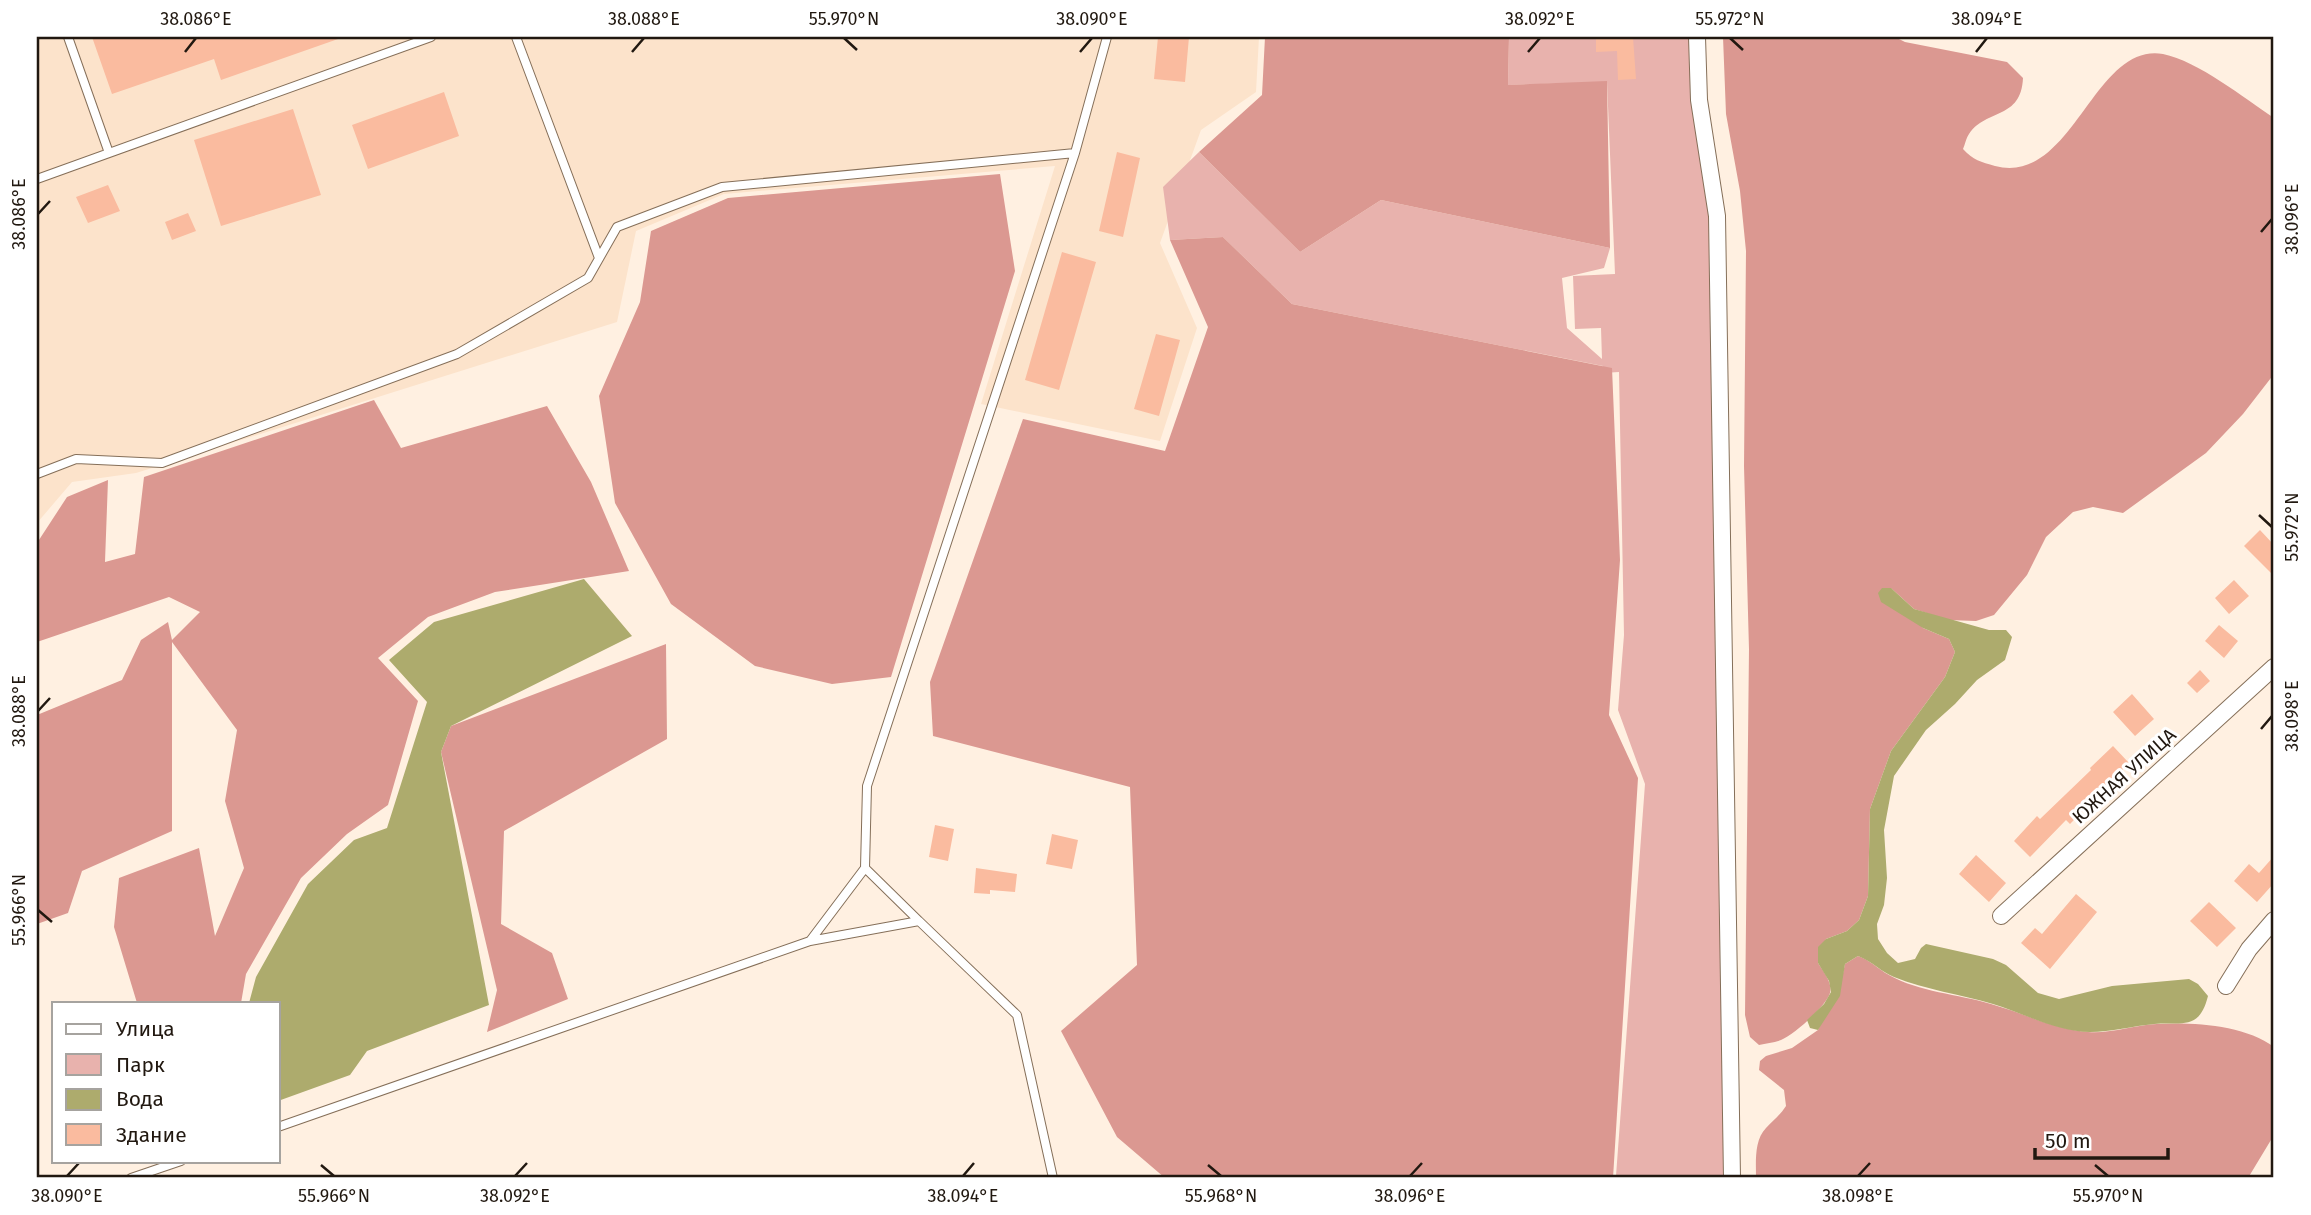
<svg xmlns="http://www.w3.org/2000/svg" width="2311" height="1215" viewBox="0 0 2311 1215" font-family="'Fira Sans',sans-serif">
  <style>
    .built { fill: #fce3cb }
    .green { fill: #e8b2ad }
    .forest { fill: #db9891 }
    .water { fill: #adab6d }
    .building { fill: #fabb9f }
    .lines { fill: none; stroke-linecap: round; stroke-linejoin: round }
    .service-casing { stroke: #856f59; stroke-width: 10 }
    .minor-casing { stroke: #856f59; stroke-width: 18 }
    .service { stroke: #fff; stroke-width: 8 }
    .minor { stroke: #fff; stroke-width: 16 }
    .ticks { fill: none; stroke: #211810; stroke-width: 2.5 }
    .labels { text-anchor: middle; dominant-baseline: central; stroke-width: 6; stroke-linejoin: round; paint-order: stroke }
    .street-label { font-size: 19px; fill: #211810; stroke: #fff }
    .neatline { fill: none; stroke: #211810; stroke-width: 2.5 }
    .ticks-label { font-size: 18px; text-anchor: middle; fill: #211810 }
  </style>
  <rect width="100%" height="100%" fill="#fff0e1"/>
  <!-- built -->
  <path class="built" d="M37 37H1259L1256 92 1201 130 1160 243 1197 328 1160 441 981 404 1055 166 724 194 636 231 617 322 136 473 72 482 37 523Z"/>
  <!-- green -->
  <path class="green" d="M1509 37H1697L1717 216 1732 1178H1619L1616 1176 1645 784 1618 710 1624 635 1619 372 1603 373V366L1292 304 1223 237 1170 240 1163 187 1199 152 1300 252 1381 200 1610 248 1604 268 1562 278 1567 328 1602 359 1601 328 1575 329 1573 276 1615 274 1607 82 1508 85Z"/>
  <!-- forest -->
  <path class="forest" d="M1265 37H1509L1508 85 1607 81 1610 248 1381 200 1300 252 1199 152 1262 95Z
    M1723 37H1895L1905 42 2007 62 2023 78C2021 120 1987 108 1969 134 1966 138 1965 145 1963 149 1973 160 1981 162 1995 166 2073 186 2093 42 2163 54 2198 61 2244 98 2274 118V374L2243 414 2206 453 2123 513 2093 507 2073 512 2046 537 2027 575 1994 615 1976 621 1948 620 1914 609 1891 588 1923 628 1949 639 1955 652 1945 677 1891 751 1870 809 1868 896 1859 920 1847 931 1826 939 1818 963C1823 971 1833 983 1830 993 1826 1006 1794 1035 1781 1040 1774 1043 1766 1043 1759 1045L1750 1037 1745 1015 1749 649 1744 466 1746 251 1740 191 1726 114Z
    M1000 174 1015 271 891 677 832 684 755 666 671 604 615 503 599 396 640 302 651 231 728 198Z
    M1223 237 1292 304 1612 368 1620 560 1609 715 1638 778 1613 1178H1165L1117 1137 1061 1031 1137 965 1130 787 933 736 930 682 1023 419 1165 451 1208 327 1170 240Z
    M374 400 401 448 547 406 591 482 629 571 495 592 428 617 378 658 418 701 388 805 347 834 301 878 246 974 241 1003H137L114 927 119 878 199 848 215 936 244 868 225 801 237 730 172 642V831L82 871 68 913 37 924V715L122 680 141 640 168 622 172 640 200 612 169 597 37 642V543L67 497 108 480 105 562 135 554 144 477Z
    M666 644 667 739 504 831 501 924 552 953 568 999 487 1032 497 990 441 752 451 726Z
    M1858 956C1870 960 1878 969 1889 975 1919 992 1958 994 1991 1004 2023 1013 2054 1029 2088 1032 2110 1034 2134 1025 2157 1024 2193 1022 2245 1025 2274 1047V1135L2248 1178H1756C1756 1162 1754 1140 1766 1128 1774 1120 1780 1115 1786 1106L1784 1090 1759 1070 1760 1061 1766 1056 1792 1048 1818 1030 1843 973 1845 964Z"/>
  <!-- water -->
  <path class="water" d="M584 579 632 636 451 726 441 752 489 1005 367 1051 350 1075 278 1101V1003H249L256 977 308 884 354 840 387 828 427 702 389 660 434 622Z
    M1882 588H1891L1914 609 1989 630H2006L2012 637 2005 660 1977 680 1955 704 1926 730 1894 776 1884 830 1887 878 1884 905 1877 924 1878 939 1887 953 1898 963 1915 959 1921 948 1926 944 1993 959 2006 965 2038 993 2059 999 2112 986 2189 979 2198 984 2208 996C2199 1032 2181 1021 2154 1024 2133 1026 2111 1032 2090 1032 2057 1032 2023 1013 1993 1004 1960 994 1926 990 1894 977 1881 972 1872 961 1858 956L1845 964 1840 996 1818 1030 1810 1028 1807 1020 1824 1004 1831 992 1829 981 1818 963V947L1826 939 1847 931 1859 920 1868 896 1870 809 1891 751 1945 677 1955 652 1949 639 1923 628 1881 602 1878 593Z"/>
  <!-- building -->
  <path class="building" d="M92 37H338V39L221 80 214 59 112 94Z
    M1158 37H1189L1185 82 1154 79Z
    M1596 37H1633L1636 79 1618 80 1617 51 1596 52Z
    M444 92 459 136 368 169 352 125Z
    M293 109 321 195 221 226 194 140Z
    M1117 152 1140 158 1123 237 1099 231Z
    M108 185 120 211 88 223 76 197Z
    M188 213 196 231 172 240 165 222Z
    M1062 252 1096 262 1059 390 1025 380Z
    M1156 334 1180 340 1159 416 1134 409Z
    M2260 530 2274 545V576L2244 546Z
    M2234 580 2249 596 2229 614 2215 598Z
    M2219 625 2238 641 2224 658 2205 641Z
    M2200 670 2210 681 2197 693 2187 683Z
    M2132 694 2154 719 2135 736 2113 712Z
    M2113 746 2129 763 2070 824 2066 820 2030 857 2014 841 2037 816 2040 819 2091 770 2090 768Z
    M935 825 954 829 948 861 929 857Z
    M1052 834 1078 840 1072 869 1046 864Z
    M1976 855 2006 883 1989 902 1959 874Z
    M2274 856V883L2257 902 2234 881 2249 864 2259 873Z
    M976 868 1017 874 1015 892 990 890V894L974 893Z
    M2076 894 2097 912 2050 969 2021 943 2035 928 2042 934Z
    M2209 902 2236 928 2217 947 2190 921Z"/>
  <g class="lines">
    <defs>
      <path id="service" d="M68 37 109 153
        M516 37 599 258
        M1075 153 1107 37
        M37 179 431 37
        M37 474 76 459 162 463 457 354 588 278 617 227 722 187 1075 153 867 786 865 868 810 941 278 1127
        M919 921 1017 1015 1053 1178
        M810 941 919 921 865 868
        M131 1178 181 1161"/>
      <path id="minor" d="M1697 37 1699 100 1717 216 1732 1178
        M2001 916 2274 667
        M2226 986 2249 949 2274 920"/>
    </defs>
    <!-- service casing -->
    <use href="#service" class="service-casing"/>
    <!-- minor casing -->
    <use href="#minor" class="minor-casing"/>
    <!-- service -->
    <use href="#service" class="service"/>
    <!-- minor -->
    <use href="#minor" class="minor"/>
  </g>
  <!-- ticks -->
  <path class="ticks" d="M844 38 857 50M1730 38 1743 50M185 52 196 38M632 52 644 38M1080 52 1092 38M1528 52 1540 38M1976 52 1987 38M38 214 50 201M2261 232 2272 219M2259 515 2272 527M38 711 50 698M2261 729 2272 716M38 910 52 922M321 1165 334 1176M1208 1165 1221 1176M2095 1165 2108 1176M67 1176 79 1163M515 1176 527 1163M963 1176 974 1163M1410 1176 1422 1163M1858 1176 1870 1163"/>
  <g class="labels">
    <!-- street labels -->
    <g class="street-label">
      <text transform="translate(2124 776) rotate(-42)">ЮЖНАЯ УЛИЦА</text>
    </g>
  </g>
  <!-- border -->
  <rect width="2311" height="1215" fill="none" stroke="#ffffff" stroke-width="77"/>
  <!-- legend -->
  <rect x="52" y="1002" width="228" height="161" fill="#ffffff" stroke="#a6a39f" stroke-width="2"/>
  <rect x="66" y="1024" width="35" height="10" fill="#ffffff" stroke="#a6a39f" stroke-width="2"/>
  <text x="116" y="1036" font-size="21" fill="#211810">Улица</text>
  <rect x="66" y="1054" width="35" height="21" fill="#e8b2ad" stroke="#a6a39f" stroke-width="2"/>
  <text x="116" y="1072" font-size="21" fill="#211810">Парк</text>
  <rect x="66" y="1089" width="35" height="21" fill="#adab6d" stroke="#a6a39f" stroke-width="2"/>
  <text x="116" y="1106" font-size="21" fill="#211810">Вода</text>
  <rect x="66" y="1124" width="35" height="21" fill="#fabb9f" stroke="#a6a39f" stroke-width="2"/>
  <text x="116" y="1142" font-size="21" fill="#211810">Здание</text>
  <!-- scale -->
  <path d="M2035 1148v10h133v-10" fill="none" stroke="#211810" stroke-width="3.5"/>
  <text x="2045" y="1148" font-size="21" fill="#211810" stroke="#ffffff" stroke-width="5" paint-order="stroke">50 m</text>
  <rect x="38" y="38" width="2234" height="1138" class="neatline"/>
  <g class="ticks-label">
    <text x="196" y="25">38.086°E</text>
    <text x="644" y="25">38.088°E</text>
    <text x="844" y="25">55.970°N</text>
    <text x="1092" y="25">38.090°E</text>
    <text x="1540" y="25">38.092°E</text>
    <text x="1730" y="25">55.972°N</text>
    <text x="1987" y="25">38.094°E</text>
    <text transform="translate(19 214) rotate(-90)" y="6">38.086°E</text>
    <text transform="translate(2292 219) rotate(-90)" y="6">38.096°E</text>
    <text transform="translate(2292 527) rotate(-90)" y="6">55.972°N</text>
    <text transform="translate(19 711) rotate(-90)" y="6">38.088°E</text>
    <text transform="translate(2292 716) rotate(-90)" y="6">38.098°E</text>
    <text transform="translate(19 910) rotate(-90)" y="6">55.966°N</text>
    <text x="67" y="1202">38.090°E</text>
    <text x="334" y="1202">55.966°N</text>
    <text x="515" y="1202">38.092°E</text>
    <text x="963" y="1202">38.094°E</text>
    <text x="1221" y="1202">55.968°N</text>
    <text x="1410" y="1202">38.096°E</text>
    <text x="1858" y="1202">38.098°E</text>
    <text x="2108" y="1202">55.970°N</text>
  </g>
</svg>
